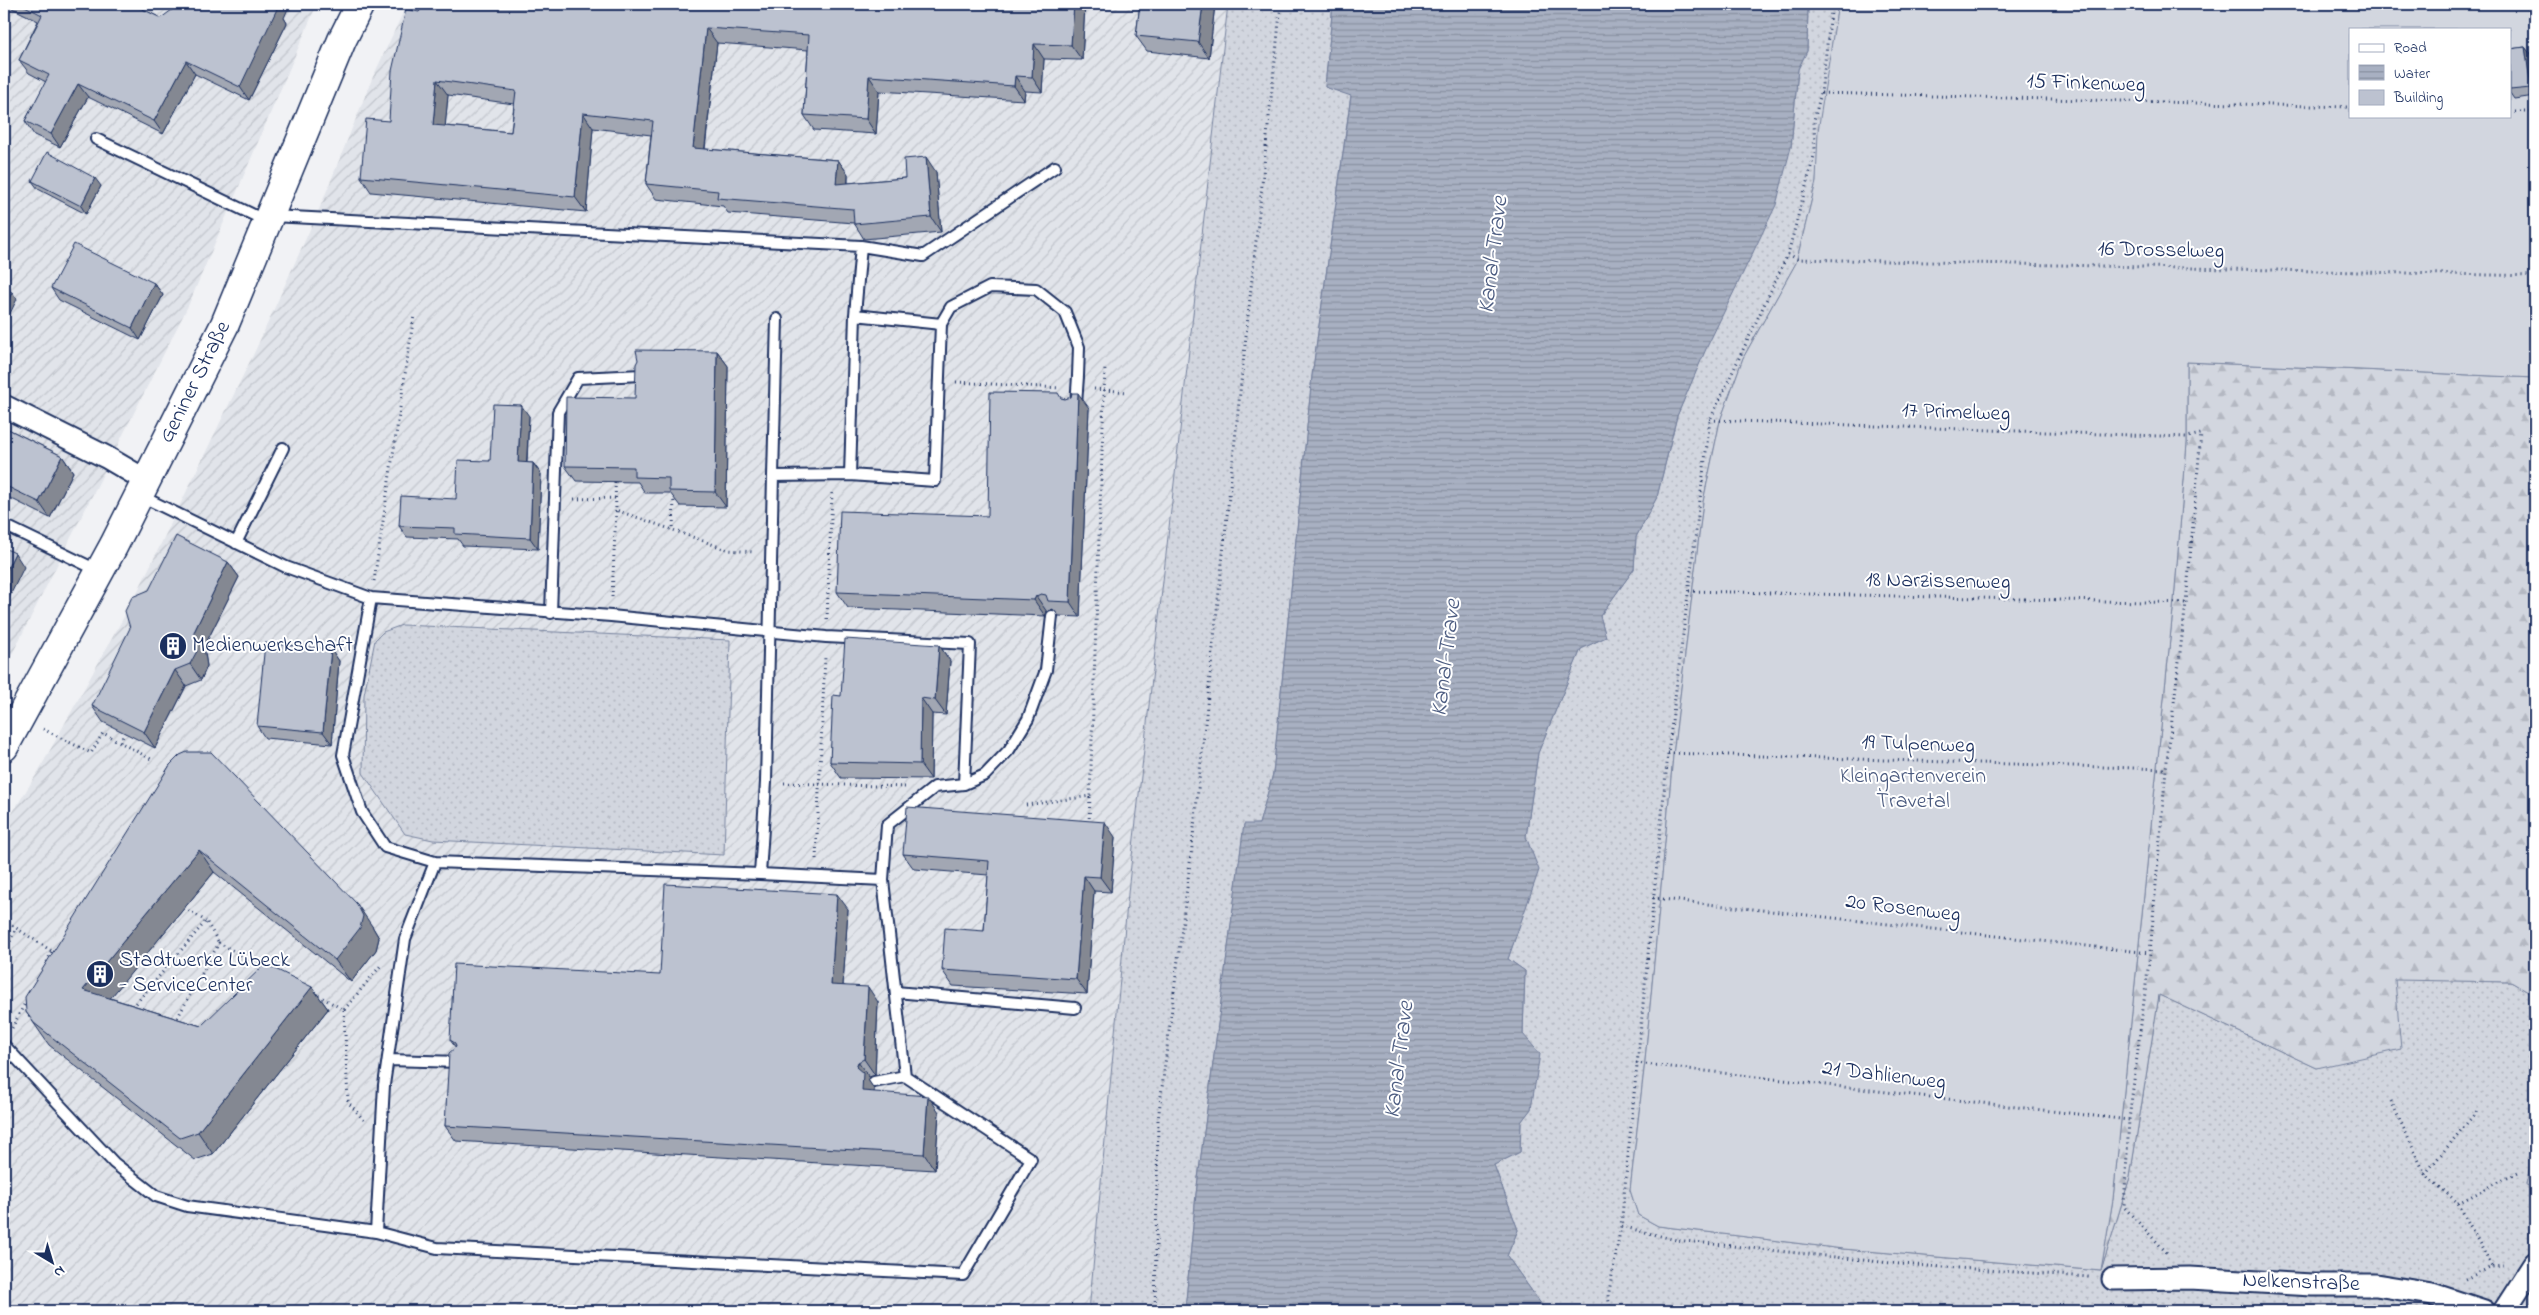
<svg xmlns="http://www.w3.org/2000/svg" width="2539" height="1315" viewBox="0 0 2539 1315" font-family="'Indie Flower',sans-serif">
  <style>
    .industrial { fill: url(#industrial-furrows) }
    .grass { fill: url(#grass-dots); stroke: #76829e }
    .forest { fill: url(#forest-firs); stroke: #76829e }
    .garden { fill: #d2d6df; stroke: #76829e; fill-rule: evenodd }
    .water { fill: url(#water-rules); stroke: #707c9a }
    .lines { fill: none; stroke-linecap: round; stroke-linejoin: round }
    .lane-casing { stroke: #1b2f5e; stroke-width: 14 }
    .street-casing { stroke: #1b2f5e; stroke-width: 25 }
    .secondary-casing { stroke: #1b2f5e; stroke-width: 31 }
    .path { stroke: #1b2f5e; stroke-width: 3; stroke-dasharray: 1 4; stroke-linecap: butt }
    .lane { stroke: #fff; stroke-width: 10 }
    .street { stroke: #fff; stroke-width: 21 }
    .secondary { stroke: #fff; stroke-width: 28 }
    .lane-bridge-casing { stroke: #1b2f5e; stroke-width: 14; stroke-linecap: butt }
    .lane-bridge { stroke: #fff; stroke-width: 10 }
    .wall { fill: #a2a7b3; stroke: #1b2f5e; fill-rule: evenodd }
    .shaded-wall { fill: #848892; stroke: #1b2f5e }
    .building { fill: #bcc2d0; stroke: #1b2f5e; fill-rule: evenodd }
    .labels { text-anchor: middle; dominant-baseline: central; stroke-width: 4; stroke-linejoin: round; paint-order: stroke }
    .street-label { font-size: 22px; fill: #1b2f5e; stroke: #fff }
    .poi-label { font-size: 22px; fill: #1b2f5e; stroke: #fff; text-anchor: start }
    .park-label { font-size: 22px; fill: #49597e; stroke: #fff }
    .water-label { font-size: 24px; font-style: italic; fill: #4c5c81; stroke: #fff }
  </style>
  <defs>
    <pattern id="industrial-furrows" width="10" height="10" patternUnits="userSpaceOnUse" patternTransform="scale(1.25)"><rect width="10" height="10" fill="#e1e4ea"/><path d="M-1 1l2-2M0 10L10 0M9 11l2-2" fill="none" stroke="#c0c4cb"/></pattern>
    <pattern id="grass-dots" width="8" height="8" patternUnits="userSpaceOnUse" patternTransform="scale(1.25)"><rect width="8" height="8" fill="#d2d6df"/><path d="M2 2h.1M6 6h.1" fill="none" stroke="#b4b8c2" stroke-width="1.8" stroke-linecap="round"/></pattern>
    <pattern id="forest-firs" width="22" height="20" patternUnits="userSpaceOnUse" patternTransform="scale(1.25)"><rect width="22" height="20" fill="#d2d6df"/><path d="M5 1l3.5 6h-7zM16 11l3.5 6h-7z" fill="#b4b8c2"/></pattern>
    <pattern id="water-rules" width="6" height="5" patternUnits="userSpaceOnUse" patternTransform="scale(1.25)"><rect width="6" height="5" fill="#a8b0c2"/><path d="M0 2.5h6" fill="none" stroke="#8890a1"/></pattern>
  </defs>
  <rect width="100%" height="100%" fill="#f1f2f5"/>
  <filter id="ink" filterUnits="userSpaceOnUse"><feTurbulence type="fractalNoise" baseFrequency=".02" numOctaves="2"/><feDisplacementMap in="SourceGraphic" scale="10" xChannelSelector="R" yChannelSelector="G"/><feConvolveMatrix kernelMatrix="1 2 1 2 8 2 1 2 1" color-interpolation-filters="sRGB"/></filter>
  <g filter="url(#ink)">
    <!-- industrial -->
    <path class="industrial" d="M4 4H317L188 306 4 670Z
      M407 4H1228L1129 883 1089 1311H4V826L38 772 136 595 256 349 321 205 372 79Z"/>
    <!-- grass -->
    <path class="grass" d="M1228 4H1333L1325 87 1351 95 1312 376 1273 774 1259 824 1244 825 1196 1194 1185 1311H1089L1129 883Z
      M1808 4H1838L1824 98 1816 182 1796 263 1743 358 1720 421 1703 502 1673 756 1645 1061 1630 1190 1638 1215 1658 1226 1843 1249 2101 1271 2130 1177 2159 995 2317 1068 2394 979 2511 982 2535 996V1145L2526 1184 2535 1187V1311H1546L1507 1256 1518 1230 1494 1165 1520 1152 1521 1122 1531 1109 1523 1034 1525 971 1508 959 1538 870 1526 837 1538 753 1581 649 1606 637 1600 616 1634 569 1636 537 1657 497 1677 416 1791 147 1798 69 1807 51Z
      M402 625 730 640 724 855 433 840 405 834 363 773 364 695 375 640 383 632Z"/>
    <!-- forest -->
    <path class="forest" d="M2187 362 2535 378V996L2511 982 2395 980 2401 1049 2317 1068 2159 995 2130 1177 2101 1271 2113 1199 2174 600 2187 443Z
      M2535 1145V1187L2526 1185Z"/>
    <!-- garden -->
    <path class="garden" d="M1838 4H2527L2535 47V378L2187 362V443L2174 600 2113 1199 2101 1271 1843 1249 1658 1226 1638 1215 1630 1190 1645 1061 1673 756 1703 502 1720 421 1743 358 1796 263 1816 182 1818 131ZM2350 29H2510V116H2350Z"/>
    <!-- water -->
    <path class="water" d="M1333 4H1808L1807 51 1798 69 1791 147 1776 205 1706 349 1677 416 1657 497 1636 537 1634 569 1600 616 1606 637 1581 649 1538 753 1526 837 1539 870 1508 959 1525 971 1523 1034 1540 1054 1531 1109 1521 1122 1520 1152 1494 1165 1518 1230 1507 1256 1546 1311H1185L1196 1194 1244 824H1259L1273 774 1312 376 1351 96 1325 87Z"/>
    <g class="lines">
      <defs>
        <path id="lane" d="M96 139 266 221
          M272 216 861 246 923 256 1055 167
          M855 315 941 324 935 481 850 475 855 315 861 246
          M777 319 773 476 850 475
          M941 324 951 307 990 287 1036 289 1065 312 1079 347 1078 376
          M141 496 286 567 371 598 611 616 826 637 970 644 964 784 935 787 887 825 883 880 760 874
          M4 525 99 571
          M236 543 283 448
          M371 598 343 755 362 812 385 847 435 862 405 939 384 1085 376 1232
          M551 613 558 412 578 378 642 375
          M964 784 985 775 1009 750 1028 719 1046 670 1052 616
          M435 862 760 874 766 782 773 476
          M883 880 905 1076
          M896 992 1075 1008
          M4 1045 114 1163 156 1196 187 1206 376 1232 437 1248 963 1275 1031 1159 905 1076 874 1082
          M388 1060 460 1062"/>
        <path id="street" d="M4 406 106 457 147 481
          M2113 1279 2190 1278 2312 1285H2376L2432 1294 2484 1311
          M2504 1311 2535 1263"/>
        <g id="secondary">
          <path id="s1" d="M4 747 114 545 225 324 342 40 360 4"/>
        </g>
      </defs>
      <!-- lane casing -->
      <use href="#lane" class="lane-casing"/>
      <!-- street casing -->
      <use href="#street" class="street-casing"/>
      <!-- secondary casing -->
      <use href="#secondary" class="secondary-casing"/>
      <!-- path -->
      <path class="path" d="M1821 93 2350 107
        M2510 112H2535
        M1788 254 1797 259 2535 276
        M956 382 1060 388
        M1094 389 1128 392
        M1710 420 2187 437 2201 434 2186 603 2166 769 2150 953 2129 1120 2124 1207 2168 1254
        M615 482 616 510 673 530
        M674 496 673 530 728 550 754 552
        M574 499 616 498
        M374 581 414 315
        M1689 591 2186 603
        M612 597 616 510
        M827 619 832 493
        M43 729 91 753 103 733 151 759
        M120 742 125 733
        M1668 753 2166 769
        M784 783 906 787
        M1026 805 1090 796 1105 366
        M1089 823 1090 796
        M816 859 825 656
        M1653 898 2150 953
        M184 908 206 921
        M4 920 53 952
        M4 955 16 928
        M47 962 52 951
        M314 993 344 1010 382 964
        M133 1007 206 921 219 943
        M344 1010 348 1102 364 1120
        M175 1022 219 943 265 968
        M12 1028 26 1001
        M1636 1063 2129 1120
        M2391 1101 2425 1174 2458 1203 2492 1267
        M2425 1174 2477 1111
        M2458 1203 2517 1173
        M1621 1226 1676 1240 1900 1264 2089 1277
        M2465 1279 2492 1267 2503 1266
        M1155 1311 1158 1120 1192 847 1281 4
        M1611 1311 1608 1297 1621 1226 1668 753 1710 420 1788 254 1815 152 1814 120 1821 93 1832 4"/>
      <!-- lane -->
      <use href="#lane" class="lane"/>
      <!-- street -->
      <use href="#street" class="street"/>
      <!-- secondary -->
      <use href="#secondary" class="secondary"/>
      <defs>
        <path id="lane-bridge" d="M1076 405 1078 376"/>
      </defs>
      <!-- lane-bridge casing -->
      <use href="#lane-bridge" class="lane-bridge-casing"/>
      <!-- lane-bridge -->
      <use href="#lane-bridge" class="lane-bridge"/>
    </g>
    <!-- wall -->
    <path class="wall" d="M4 4H132L161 18H284L287 23 249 100 195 74 163 134 88 97 60 147 34 135 25 121 46 82 29 73 19 60 38 21Z
      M424 4H1085L1082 60 1044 59 1042 92 1025 91 1024 100 879 91 876 134 814 130 804 115 808 50 717 43 705 149 838 160 848 174V183L905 178 936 172 941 232 864 239 854 223 728 213 723 206 656 199 646 184 651 135 593 128 586 212 371 192 361 177 389 121 419 12ZM448 95 514 104 511 132 445 126Z
      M1140 4H1215L1209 58 1147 51 1136 36Z
      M2525 47 2531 55 2535 87V96L2514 99 2510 93V49Z
      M32 181 101 186 86 214 38 189Z
      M154 283 163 295 140 340 59 300 51 288Z
      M717 351 728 366 726 507 680 506 670 493H645L638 482 576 481 565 466 635 398Z
      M1062 398 1089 408 1080 617 1059 616 1054 610 1052 609 1047 612 1045 616 848 608 837 592 988 516Z
      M529 416 527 463H533L541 474 538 549 463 546 458 539 407 537 399 526 456 499Z
      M4 427 62 456 73 472 50 518 4 495Z
      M228 562 239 577 204 647 207 666 201 680 186 686 155 748 103 722 92 706Z
      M939 645 950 661 946 715 932 714 931 779 841 778 830 762 841 696Z
      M331 649 339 661 332 744 265 738 257 726Z
      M170 765 372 926 379 938 376 950 351 982 214 872 110 998 201 1026 312 987 328 1009 213 1154 195 1160 49 1045 26 1012Z
      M1115 837 1111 892 1094 891 1087 994 953 986 942 970 984 931 988 875 914 869 903 854Z
      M848 909 843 985 878 1002 875 1075 869 1077 868 1080 874 1089V1092L939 1112 935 1170 456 1141 445 1126 456 1048 450 1040 660 975Z"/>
    <!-- shaded-wall -->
    <path class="shaded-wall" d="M275 4H290L284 18 287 23 249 100 240 87Z
      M1074 4H1085L1082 60 1071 45Z
      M1203 4H1215L1209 58 1198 42Z
      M706 28 717 43 703 163 693 148Z
      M1034 44 1044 59 1042 92 1032 77Z
      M2525 47 2531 55 2535 87V94L2531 88Z
      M186 61 195 74 163 134 154 121Z
      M869 76 879 91 876 134 866 119Z
      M1015 76 1025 91 1024 100 1014 86Z
      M437 80 448 95 444 140 433 125Z
      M78 84 88 97 60 147 51 134Z
      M583 113 593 128 586 212 575 197Z
      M926 157 936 172 941 232 931 217Z
      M838 160 848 174 847 199 836 184Z
      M95 178 101 186 86 214 81 206Z
      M154 283 163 295 140 340 132 328Z
      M12 292 17 299 4 326V309Z
      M717 351 728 366 726 507 715 492Z
      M1078 393 1089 408 1080 617 1070 602Z
      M521 405 529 416 526 473 518 462Z
      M62 456 73 472 50 518 39 502Z
      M533 463 541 474 538 549 530 538Z
      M15 553 24 567 4 608V575Z
      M228 562 239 577 204 647 207 666 201 680 190 664 194 632Z
      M1036 596 1047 612 1045 616 1034 600Z
      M939 645 950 661 946 715 935 700Z
      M331 649 339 661 332 744 323 732Z
      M175 670 186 686 155 748 144 732Z
      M921 698 932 714 931 779 920 764Z
      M1105 822 1115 837 1111 892 1100 877Z
      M199 850 214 872 99 1012 83 990Z
      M1084 876 1094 891 1087 994 1076 979Z
      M837 894 848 909 842 1000 831 985Z
      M357 904 372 926 379 938 376 950 351 982 335 960Z
      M312 987 328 1009 213 1154 198 1132Z
      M868 987 878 1002 875 1075 864 1059Z
      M858 1062 869 1077 868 1080 874 1089 873 1107 862 1091 856 1067Z
      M928 1096 939 1112 935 1170 924 1154Z"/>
    <!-- building -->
    <path class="building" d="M21 4H132L161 18 180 4H275L273 7 277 9 240 87 186 61 154 121 78 84 51 134 25 121 49 75 19 60 42 15Z
      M424 4H1074L1071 45 1034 44 1032 77 1015 76 1014 86 869 76 866 119 804 115 809 35 706 28 693 148 838 160 836 184 905 178 904 159 926 157 931 217 854 224 853 209 717 198 718 191 646 184 653 121 583 113 575 197 361 177 366 119 389 121 392 71 406 9 419 12ZM437 80 516 91 511 132 433 125Z
      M1140 4H1203L1198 42 1136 36Z
      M2525 47 2531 88 2510 90V49Z
      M47 152 95 178 81 206 32 181Z
      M74 244 154 283 132 328 51 288Z
      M4 288 12 292 4 309Z
      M636 350 717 351 715 492 669 491V478L634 477V467L565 466 566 397 635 398 636 364 638 360Z
      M990 392 1058 393 1061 398 1065 399 1071 397 1072 393H1078L1070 602 1048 601 1046 595 1041 594 1036 596 1034 600 837 592 840 511 988 516Z
      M493 404 521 405 518 462 533 463 530 538 455 534V528L399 526 401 496 456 499 458 460 490 461Z
      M4 427 62 456 39 502 4 485Z
      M176 536 228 562 194 632 197 651 190 664 175 670 144 732 92 706 130 628 125 611 132 597 149 590Z
      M4 548 15 553 4 575Z
      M845 639 939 645 935 700 921 698 920 764 830 762 833 695 841 696Z
      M265 643 331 649 323 732 257 726Z
      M187 752H211L357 904 363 916 360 928 335 960 199 850 83 990 201 1026 265 964 312 987 198 1132 180 1138 34 1023 26 1012 25 997 170 765 180 755Z
      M907 807 1105 822 1100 877 1084 876 1076 979 942 970 945 928 984 931 989 861 903 854Z
      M665 884 837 894 831 985 868 987 864 1059 858 1062 856 1067 863 1073 862 1091 928 1096 924 1154 445 1126 449 1053 456 1047 455 1043 450 1040 454 964 660 975Z"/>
  </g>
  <!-- icons -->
  <defs>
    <symbol id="building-disc" viewBox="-11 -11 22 22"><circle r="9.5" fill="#1b2f5e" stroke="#fff"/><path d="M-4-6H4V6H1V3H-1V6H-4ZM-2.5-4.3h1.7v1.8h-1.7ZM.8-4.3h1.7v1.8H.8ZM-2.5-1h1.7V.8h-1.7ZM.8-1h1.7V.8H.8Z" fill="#fff"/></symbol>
  </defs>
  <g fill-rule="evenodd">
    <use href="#building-disc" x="157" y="630" width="32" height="32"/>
    <use href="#building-disc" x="84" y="958" width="32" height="32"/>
  </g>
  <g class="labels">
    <!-- street labels -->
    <g class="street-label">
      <text transform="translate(2086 84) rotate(2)">15 Finkenweg</text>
      <text transform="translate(2161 251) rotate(1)">16 Drosselweg</text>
      <text stroke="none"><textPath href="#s1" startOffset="412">Geniner Straße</textPath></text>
      <text transform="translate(1956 413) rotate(2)">17 Primelweg</text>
      <text transform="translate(1938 582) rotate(1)">18 Narzissenweg</text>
      <text transform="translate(1918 745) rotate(2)">19 Tulpenweg</text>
      <text transform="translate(1903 909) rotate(7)">20 Rosenweg</text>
      <text transform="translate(1884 1076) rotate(7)">21 Dahlienweg</text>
      <text transform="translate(2301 1283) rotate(2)">Nelkenstraße</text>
    </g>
    <!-- poi labels -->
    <g class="poi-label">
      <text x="192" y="646">Medienwerkschaft</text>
      <text x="119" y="961">Stadtwerke Lübeck<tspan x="119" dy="25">- ServiceCenter</tspan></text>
    </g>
    <!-- park labels -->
    <g class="park-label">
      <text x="1913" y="777">Kleingartenverein<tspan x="1913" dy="25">Travetal</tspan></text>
    </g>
    <!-- water labels -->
    <g class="water-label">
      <text transform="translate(1494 255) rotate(-83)">Kanal-Trave</text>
      <text transform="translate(1447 658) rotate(-83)">Kanal-Trave</text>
      <text transform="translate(1400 1060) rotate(-83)">Kanal-Trave</text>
    </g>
  </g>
  <!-- margin -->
  <rect width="2539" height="1315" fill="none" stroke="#fff" stroke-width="20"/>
  <rect x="10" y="10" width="2519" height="1295" fill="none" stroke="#1b2f5e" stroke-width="2" filter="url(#ink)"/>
  <!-- legend -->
  <rect x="2349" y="28" width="162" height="90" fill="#ffffff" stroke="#a4acbf"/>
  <rect x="2359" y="44" width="25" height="8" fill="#ffffff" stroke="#a4acbf"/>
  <text x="2394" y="52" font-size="15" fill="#1b2f5e">Road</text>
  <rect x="2359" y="65" width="25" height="15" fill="url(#water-rules)" stroke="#a4acbf"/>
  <text x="2394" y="78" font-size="15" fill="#1b2f5e">Water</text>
  <rect x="2359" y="90" width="25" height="15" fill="#bcc2d0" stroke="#a4acbf"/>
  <text x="2394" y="102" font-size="15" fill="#1b2f5e">Building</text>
  <!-- north arrow -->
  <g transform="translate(52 1262) rotate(142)" stroke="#ffffff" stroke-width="4" paint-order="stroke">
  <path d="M0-4L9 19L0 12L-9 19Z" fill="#1b2f5e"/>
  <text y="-8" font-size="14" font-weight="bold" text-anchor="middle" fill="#1b2f5e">N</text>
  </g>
</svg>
